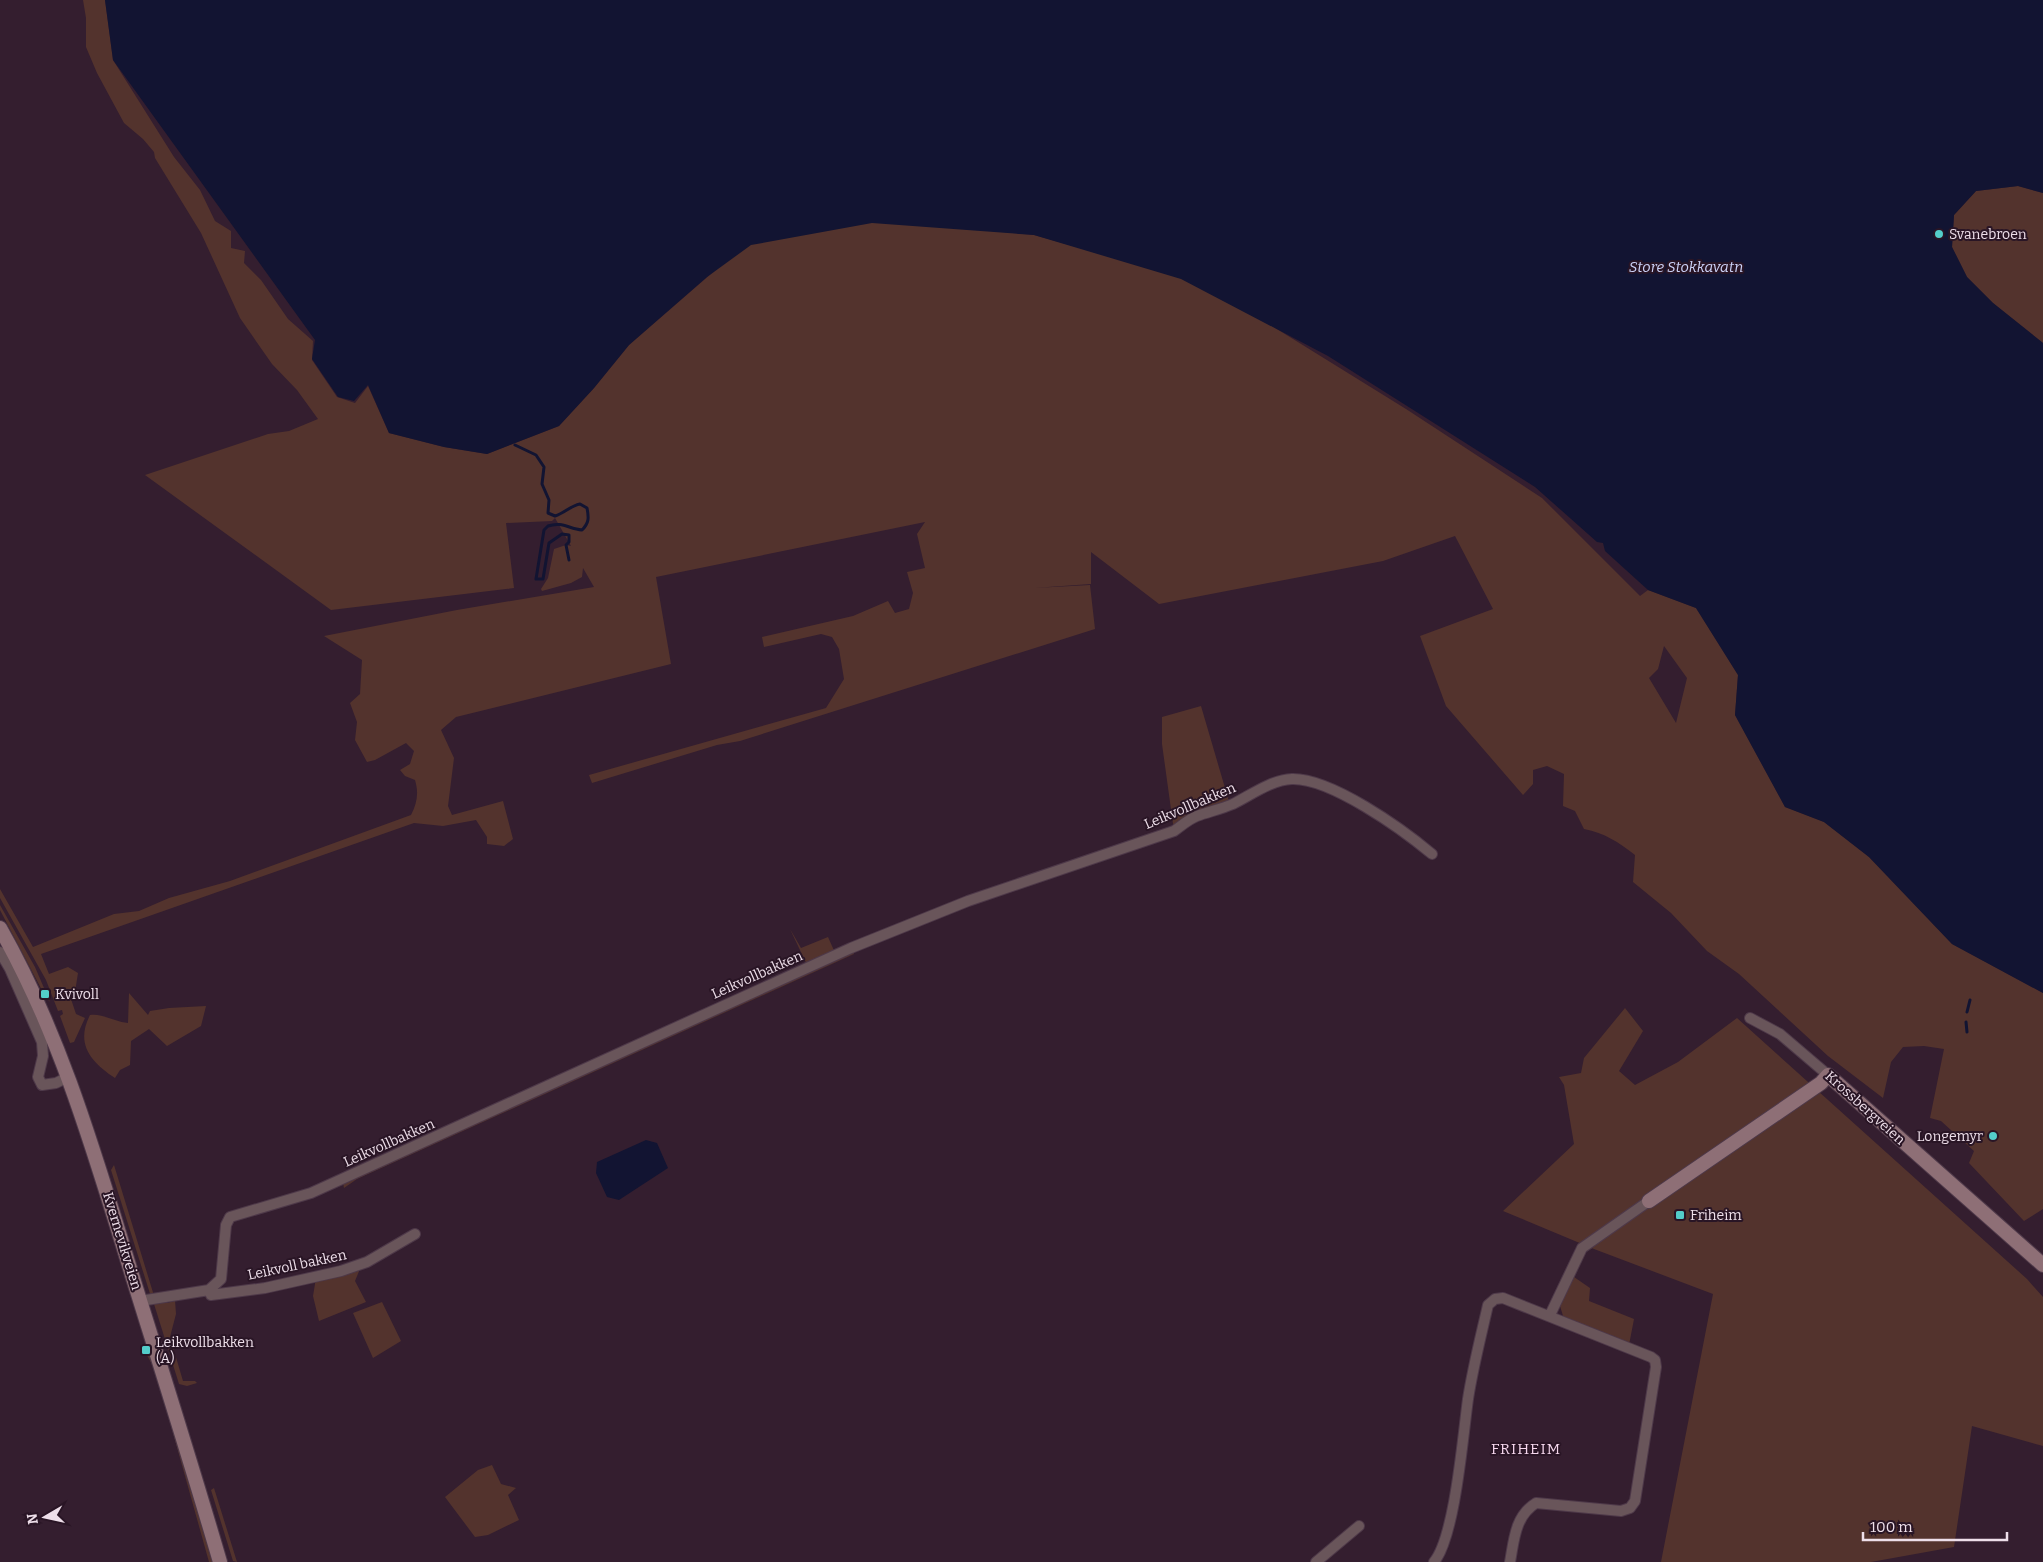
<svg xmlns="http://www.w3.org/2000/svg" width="2043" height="1562" viewBox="0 0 2043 1562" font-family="Bitter,serif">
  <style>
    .green { fill: #53332d; fill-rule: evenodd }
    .water { fill: #121432 }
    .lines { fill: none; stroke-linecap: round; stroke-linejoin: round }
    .stream { stroke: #121432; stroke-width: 3 }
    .street-casing { stroke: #4e3949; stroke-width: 12 }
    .secondary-casing { stroke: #4e3949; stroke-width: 16 }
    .street { stroke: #69555a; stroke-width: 10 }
    .secondary { stroke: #8e6f76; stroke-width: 14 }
    .poi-dot { fill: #53cdca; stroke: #291525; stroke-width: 2 }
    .labels { text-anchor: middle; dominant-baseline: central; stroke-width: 4; stroke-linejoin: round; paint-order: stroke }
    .poi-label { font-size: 14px; fill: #eedfea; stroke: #291525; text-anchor: start }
    .street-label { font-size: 14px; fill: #eedfea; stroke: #291525 }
    .water-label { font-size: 15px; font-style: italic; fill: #ccd2f8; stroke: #291525 }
    .neighbourhood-label { font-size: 15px; letter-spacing: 1px; fill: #f6d8ee; stroke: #291525 }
  </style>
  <rect width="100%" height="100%" fill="#341e2f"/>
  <!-- green -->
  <path class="green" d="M83 0H105L113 60 174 157 200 190 215 221 231 231V248L245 251 244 263 261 280 288 319 313 341 312 360 337 397 355 403 368 386 389 433 444 447 487 454 559 426 594 388 629 345 750 240 873 220 1034 235 1191 279 1248 311 1406 409 1542 498 1640 596 1648 590 1696 608 1738 675 1735 715 1785 807 1824 822 1869 857 1952 944 2043 993V1209L2024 1221 1969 1163 1974 1151 1941 1121 1930 1118 1944 1049 1924 1046 1903 1047 1891 1062 1883 1098 1828 1056 1739 974 1707 951 1671 913 1633 882 1635 855C1618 842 1605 833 1584 829L1575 811 1563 806 1564 774 1547 766 1533 770V784L1523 795 1446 706 1420 636 1493 609 1455 536 1383 561 1159 604 1091 552V584L1034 588 1090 585 1095 629 740 741 717 745 592 783 589 775 826 708 844 679 839 649 832 637 821 634 764 647 762 637 853 616 888 601 895 613 909 609 913 593 907 572 925 568 917 534 925 522 656 577 671 664 456 717 441 730 454 758 448 806 452 815 503 801 513 839 504 846 487 844V837L476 820 443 826 414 823 41 954 49 974 68 967 78 973 75 992 70 996 76 1014 85 1018 74 1042 70 1043 60 1016 63 1014 62 1010 58 1011 46 980 0 898V889L33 947 114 914 139 911 169 898 230 881 411 815C417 803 419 793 415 780L405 776 400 770 410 764 414 751 406 743 375 760 367 762 355 740 357 722 350 703 360 694 362 660 324 636 457 610 594 587 583 568 582 577 571 583 542 591 541 589 548 578 554 549 566 545 571 546 555 518 552 521 506 523 514 588 331 610 145 475 268 434 289 431 318 419 297 390 272 364 240 318 201 233 155 158 154 152 143 139 124 123 97 73 86 47V18ZM1664 646 1687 678 1676 723 1649 678 1658 669Z
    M2018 186 2043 193V343L1993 303 1967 277 1952 247 1954 215 1976 191Z
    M1201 706 1230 805 1174 831 1162 744V717Z
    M0 905 35 967 50 1002 45 996 0 910Z
    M790 929 801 948 828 937 836 955 852 949 854 954 357 1179 344 1188 343 1183 808 967Z
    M129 993 148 1015 150 1011 169 1008 206 1006 201 1026 167 1046 149 1029 131 1041 130 1065 120 1070 115 1078C91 1062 75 1044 90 1015 102 1013 115 1022 128 1023Z
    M1625 1008 1643 1031 1619 1071 1635 1085 1678 1062 1737 1018 2027 1279 2043 1297V1446L1972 1426 1954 1547 1871 1562H1661L1713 1294 1594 1249 1503 1211 1574 1144 1564 1085 1559 1077 1581 1073 1584 1058Z
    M114 1165 155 1299 152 1300 111 1170Z
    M362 1264 355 1281 366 1302 319 1321 313 1296 315 1284 314 1277Z
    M1574 1277 1590 1288 1589 1301 1634 1319 1629 1345 1564 1319 1560 1306Z
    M175 1300 176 1314 170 1337 183 1381H195L197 1383 187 1386 179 1384 154 1304 164 1301 168 1303Z
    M382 1302 401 1341 373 1358 353 1313Z
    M141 1344 145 1346 156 1368 216 1562H209L156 1372Z
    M492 1465 501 1484 516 1488 508 1495 519 1520 488 1535 475 1537 445 1497 478 1470Z
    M214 1488 237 1562 233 1561 211 1490Z"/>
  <!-- water -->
  <path class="water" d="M105 0H2043V193L2018 186 1976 191 1954 215 1952 247 1967 277 1993 303 2043 343V993L1952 944 1869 857 1824 822 1785 807 1735 715 1738 675 1696 608 1648 590 1605 551 1603 543 1597 542 1535 487 1328 356 1181 279 1034 235 872 223 751 245 707 277 629 345 594 388 559 426 487 454 444 447 389 433 368 385 354 401 338 397 312 359 315 340 113 60Z
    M646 1140 657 1143 668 1168 619 1200 607 1197 596 1173 597 1162Z"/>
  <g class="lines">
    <!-- stream -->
    <path class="stream" d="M515 445 536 455 544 467 542 484 549 500 548 513 555 516C565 513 570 506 580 504L587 508C589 518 589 523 582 530 569 529 562 521 548 526L544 530 536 579H543L549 543 562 534 569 535V542L566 545 569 560
      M1967 1012 1970 1000
      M1966 1022 1967 1032"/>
    <defs>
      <path id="street" d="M0 952 10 969 42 1042 43 1056 38 1077 42 1085 56 1083 68 1077
        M1750 1018 1780 1034 1828 1075
        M209 1290 211 1295 265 1288 341 1271 367 1262 415 1234
        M140 1301 209 1290 221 1279 226 1225 230 1217 311 1193 851 948 968 901 1174 831C1181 826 1189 819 1197 816 1208 812 1221 809 1233 804 1251 795 1271 780 1292 779 1331 778 1402 829 1432 854
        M1550 1315 1582 1248 1649 1201
        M1316 1562 1359 1526
        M1434 1562C1455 1537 1463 1435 1468 1399 1473 1367 1481 1336 1488 1305L1495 1299 1503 1298 1651 1357 1655 1360 1656 1367 1635 1501 1630 1508 1621 1511 1536 1503C1515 1516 1514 1540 1510 1562"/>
      <path id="secondary" d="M0 928C59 1032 93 1148 128 1262 159 1362 191 1462 220 1562
        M1649 1201 1821 1083 1828 1075 2043 1265"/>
    </defs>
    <!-- street casing -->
    <use href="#street" class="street-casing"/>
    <!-- secondary casing -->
    <use href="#secondary" class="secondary-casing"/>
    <!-- street -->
    <use href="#street" class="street"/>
    <!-- secondary -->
    <use href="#secondary" class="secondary"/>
  </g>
  <!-- markers -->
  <g class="poi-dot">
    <circle cx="1939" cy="234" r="5"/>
    <rect x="40" y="989" width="10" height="10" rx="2.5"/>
    <circle cx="1993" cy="1136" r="5"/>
    <rect x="1675" y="1210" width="10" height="10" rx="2.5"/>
    <rect x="141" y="1345" width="10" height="10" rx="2.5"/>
  </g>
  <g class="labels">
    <!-- poi labels -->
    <g class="poi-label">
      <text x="1949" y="234">Svanebroen</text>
      <text x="55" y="994">Kvivoll</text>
      <text x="1983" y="1136" text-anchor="end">Longemyr</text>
      <text x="1690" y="1215">Friheim</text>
      <text x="156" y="1342">Leikvollbakken<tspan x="156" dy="16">(A)</tspan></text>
    </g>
    <!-- street labels -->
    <g class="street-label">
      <text transform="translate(1190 806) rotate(-23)">Leikvollbakken</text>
      <text transform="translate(757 975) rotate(-24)">Leikvollbakken</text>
      <text transform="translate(1865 1108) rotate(42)">Krossbergveien</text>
      <text transform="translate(389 1143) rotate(-24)">Leikvollbakken</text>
      <text transform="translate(122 1241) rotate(73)">Kvernevikveien</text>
      <text transform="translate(297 1265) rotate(-12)">Leikvoll bakken</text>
    </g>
    <!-- water labels -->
    <g class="water-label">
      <text x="1686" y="267">Store Stokkavatn</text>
    </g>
    <!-- neighbourhood labels -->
    <g class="neighbourhood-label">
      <text x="1526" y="1449">FRIHEIM</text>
    </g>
  </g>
  <!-- north arrow -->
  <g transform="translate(45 1517) rotate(261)" stroke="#291525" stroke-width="4" paint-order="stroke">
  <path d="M0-4L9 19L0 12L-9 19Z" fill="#eedfea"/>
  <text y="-8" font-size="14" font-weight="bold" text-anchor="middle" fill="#eedfea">N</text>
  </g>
  <!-- scale -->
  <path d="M1863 1532v8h144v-8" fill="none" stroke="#eedfea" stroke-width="2.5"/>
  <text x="1870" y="1532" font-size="15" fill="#eedfea" stroke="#291525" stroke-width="4" paint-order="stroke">100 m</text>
</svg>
